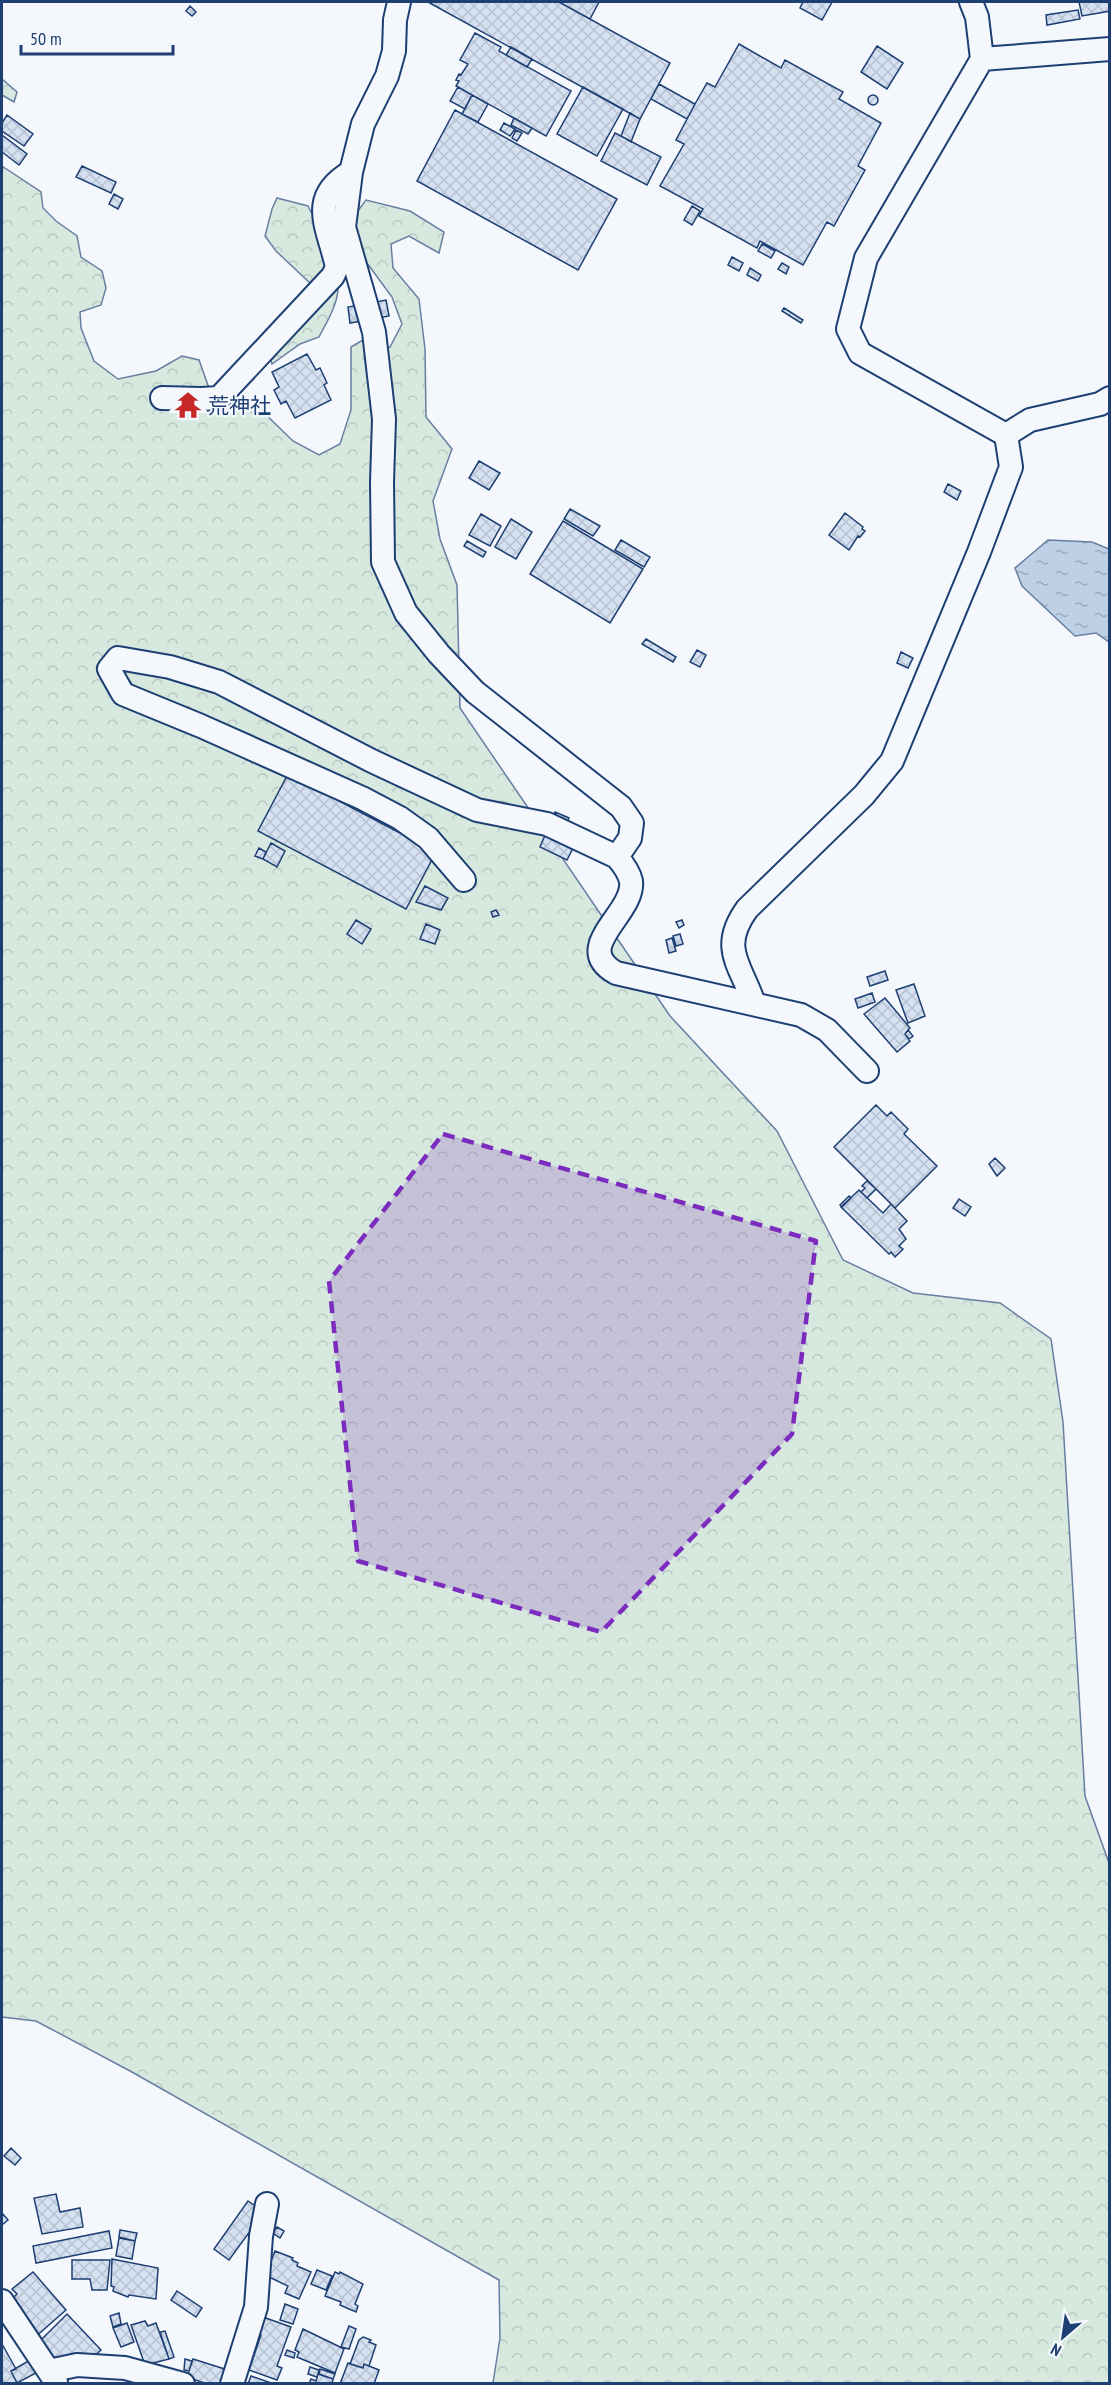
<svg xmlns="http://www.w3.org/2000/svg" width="1111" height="2385" viewBox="0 0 1111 2385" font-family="'PT Sans Narrow','Noto Sans JP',sans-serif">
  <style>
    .forest { fill: url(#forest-crowns); stroke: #687fa3; stroke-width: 1.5 }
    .water { fill: url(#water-ripples); stroke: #687fa3; stroke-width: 1.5 }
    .building { fill: url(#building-cross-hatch); stroke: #1d3f73; stroke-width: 1.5 }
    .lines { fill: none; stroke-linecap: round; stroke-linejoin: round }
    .minor-casing { stroke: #1d3f73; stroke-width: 26 }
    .minor { stroke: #f4f7fb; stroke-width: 22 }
    .marked { fill: #7b2cbf; fill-opacity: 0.2; stroke: #7b2cbf; stroke-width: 4.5; stroke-dasharray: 12 8; stroke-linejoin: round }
    .labels { text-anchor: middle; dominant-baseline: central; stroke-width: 4.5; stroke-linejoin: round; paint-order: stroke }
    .poi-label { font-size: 21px; fill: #1d3f73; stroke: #f4f7fb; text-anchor: start }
  </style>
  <defs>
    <pattern id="forest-crowns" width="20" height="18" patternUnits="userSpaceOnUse" patternTransform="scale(1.5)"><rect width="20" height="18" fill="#d7e8df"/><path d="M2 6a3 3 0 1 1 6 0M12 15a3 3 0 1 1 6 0" fill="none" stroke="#b8c8c3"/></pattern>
    <pattern id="water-ripples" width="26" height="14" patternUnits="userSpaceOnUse" patternTransform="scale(1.5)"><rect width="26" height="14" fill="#bed0e5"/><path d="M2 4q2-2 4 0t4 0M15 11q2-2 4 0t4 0" fill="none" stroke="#9aaabe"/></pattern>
    <pattern id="building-cross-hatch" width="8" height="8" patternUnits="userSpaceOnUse" patternTransform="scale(1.5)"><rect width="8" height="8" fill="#d5e0f0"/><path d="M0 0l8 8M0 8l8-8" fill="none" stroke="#b6c1d1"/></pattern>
  </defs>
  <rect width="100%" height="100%" fill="#f4f7fb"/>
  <!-- forest -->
  <path class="forest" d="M2 79 17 92 14 102 2 95Z
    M2 166 41 192 43 208 56 221 77 236 81 257 102 271 106 288 101 305 80 312 81 328 94 361 118 379 156 371 182 356 199 360 210 391 228 402 260 409 293 441 319 455 340 444 351 410V347L363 340 374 350 390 347 402 324 392 297 367 263 352 236 354 216 366 200 410 211 444 232 439 253 409 236 391 244 393 268 419 299 425 349 426 417 452 449 433 501 440 539 457 585 460 708 670 1016 777 1131 843 1260 913 1293 1000 1303 1051 1339 1063 1422 1085 1796 1109 1863V2383H493L500 2338 499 2280 132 2072 36 2021 2 2017Z
    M277 198 308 206C316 221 338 269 338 285 339 303 327 321 319 337L300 344 272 364 269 352 293 326 317 310 326 294 320 285 310 283 276 251 265 236 272 209Z"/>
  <!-- water -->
  <path class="water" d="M1048 540 1092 542 1109 549V642L1096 633 1075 636 1022 586 1015 568Z"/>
  <!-- building -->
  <path class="building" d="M428 2H559L670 63 640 119Z
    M559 2H599L590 19Z
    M803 2H832L822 20 800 8Z
    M1079 2H1110V11L1082 16Z
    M190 6 196 12 192 16 186 11Z
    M1078 10 1080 19 1047 25 1046 15Z
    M475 33 501 47 499 51 571 91 546 136 456 86 459 81 456 80 459 74 461 75 468 64 460 60Z
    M739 44 781 68 785 60 843 92 839 99 881 123 858 166 865 170 834 226 827 222 803 265 760 241 757 248 699 216 703 209 660 186 684 144 676 140 695 104 707 83 715 87Z
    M877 46 903 63 887 89 861 72Z
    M511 47 532 59 527 67 506 55Z
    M659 84 695 104 687 119 651 99Z
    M458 87 472 95 465 109 450 101Z
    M583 87 623 109 597 156 557 134Z
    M472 95 488 104 478 122 462 114Z
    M868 100a5 5 0 1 1 10 0a5 5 0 1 1-10 0Z
    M455 110 617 199 578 270 417 181Z
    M630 113 640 119 631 142 621 136Z
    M7 115 33 134 24 146 2 131V123Z
    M514 118 532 128 528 134 511 125Z
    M504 123 515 129 510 136 500 130Z
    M516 130 522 133 517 141 512 138Z
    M615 133 661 157 647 185 601 161Z
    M2 135 27 154 19 165 2 152Z
    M82 166 116 182 111 193 76 177Z
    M114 194 123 199 118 209 109 204Z
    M692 206 700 211 692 225 684 220Z
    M762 244 775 251 771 258 758 251Z
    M732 257 743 263 739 271 728 265Z
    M782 263 789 267 786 274 778 269Z
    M750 268 761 275 758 281 747 275Z
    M386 300 389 316 350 323 348 307Z
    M784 308 803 320 801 323 782 311Z
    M307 354 316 370 320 368 327 383 324 385 331 400 295 418 286 401 281 404 274 390 279 387 272 372Z
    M479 461 500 473 489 490 469 478Z
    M948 484 961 491 957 500 944 492Z
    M570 509 600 526 593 536 564 519Z
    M845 513 863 527 862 529 865 531 860 537 858 536 849 550 829 535Z
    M481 514 501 526 490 546 469 535Z
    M511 519 532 532 516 559 495 547Z
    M563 521 643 569 610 623 530 574Z
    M621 540 650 557 644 567 615 550Z
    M467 541 486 552 483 557 464 546Z
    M646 639 676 657 673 662 642 644Z
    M697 650 706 655 700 667 690 662Z
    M901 652 913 658 908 668 897 663Z
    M288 774 436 852 406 909 258 831Z
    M555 812 569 818 558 841 573 848 567 860 540 847Z
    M271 843 285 851 277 867 263 859Z
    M259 848 266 852 263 859 255 856Z
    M425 886 448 898 441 910 416 902Z
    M496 910 499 915 493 917 491 912Z
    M356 920 371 929 362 944 347 934Z
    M682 920 684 925 679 928 676 922Z
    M426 924 440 930 435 944 420 939Z
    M680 934 683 944 676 946 673 936Z
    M672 938 676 951 669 953 666 940Z
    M885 971 888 980 870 986 867 977Z
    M914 984 925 1016 908 1023 896 990Z
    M872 993 875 1002 858 1008 855 999Z
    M885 998 910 1028 905 1034 910 1041 897 1052 864 1014Z
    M908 1030 913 1036 909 1039 905 1034Z
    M876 1105 887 1116 891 1112 908 1129 904 1134 937 1166 895 1208 834 1147Z
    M995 1158 1005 1168 997 1176 989 1164Z
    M867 1181 876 1189 867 1198 861 1192 865 1188 862 1186Z
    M859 1190 883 1213 891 1204 907 1221 899 1229 906 1239 899 1246 903 1249 895 1257 891 1252 889 1254 841 1207Z
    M849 1196 851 1198 842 1207 840 1205Z
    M959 1199 971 1207 965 1216 953 1208Z
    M11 2148 21 2158 15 2165 4 2156Z
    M56 2194 60 2212 80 2208 83 2227 42 2234 34 2198Z
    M248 2201 264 2212 229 2260 214 2249Z
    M2 2213 8 2220 2 2225Z
    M277 2227 284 2231 280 2238 273 2233Z
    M120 2230 137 2233 135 2241 119 2237Z
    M109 2231 112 2248 36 2263 33 2246Z
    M119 2238 135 2241 132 2259 116 2256Z
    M275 2251 293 2258 292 2260 298 2263 297 2266 311 2272 299 2299 285 2293 288 2286 269 2277 271 2261Z
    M112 2259 158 2268 156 2299 129 2295 128 2297 113 2291 114 2287 111 2286Z
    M72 2260H110L107 2290H92L90 2279H72Z
    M317 2270 332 2276 326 2290 311 2284Z
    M33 2272 66 2310 34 2338 11 2300 17 2294 12 2289Z
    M335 2272 339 2274 340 2272 363 2284 355 2304 358 2306 356 2312 340 2305 341 2302 325 2296Z
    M177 2291 202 2308 196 2317 171 2300Z
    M285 2304 298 2309 293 2324 280 2320Z
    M119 2313 121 2324 113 2327 110 2316Z
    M67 2314 101 2350 84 2366 62 2368 38 2343Z
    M263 2317 291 2327 277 2366 282 2368 277 2380 249 2370 261 2335 258 2334Z
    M145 2321 148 2326 156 2323 169 2359 145 2365 131 2325Z
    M127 2323 134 2342 121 2347 113 2328Z
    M349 2326 356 2329 349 2349 341 2347Z
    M303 2329 344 2349 335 2373 297 2357 299 2352 295 2350Z
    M165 2331 174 2357 169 2359 160 2332Z
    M363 2337 371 2340 369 2342 376 2345 369 2366 364 2364 363 2368 350 2364 359 2340Z
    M2 2344 16 2369 11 2371 17 2383 16 2384H2Z
    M287 2350 295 2353 294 2358 285 2355Z
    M185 2359 192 2361 189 2371 184 2370Z
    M193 2359 228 2370 223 2384H207L187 2377Z
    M30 2360 36 2373 17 2383 11 2371Z
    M348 2363 363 2368 364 2364 379 2370 374 2384H340Z
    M310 2367 319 2370 317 2377 308 2374Z
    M320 2369 335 2374 333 2379 319 2374Z
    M318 2374 333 2379 332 2384H309L311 2379 316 2381Z
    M251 2376 274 2384H248Z"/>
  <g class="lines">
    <defs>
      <path id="minor" d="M399 2 395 20 394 51 387 76 363 124 351 172 344 227 374 332 384 419 382 482 383 562 406 613 439 654 475 692 621 807 632 823 630 838 617 857 547 824 477 810 372 761 219 682 170 667 118 658 109 669 123 694 201 726 362 798 400 818 428 838 464 880
        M982 59 1110 49
        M162 398 201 399 219 398 333 276 337 267C328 226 307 198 351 172
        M1006 435 1030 420 1100 404 1110 398
        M617 857C623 864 629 872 631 881 635 914 570 947 616 973L801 1015 827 1030 867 1071
        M754 1004C742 966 718 949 747 909L864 795 892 761 979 552 1011 467 1006 435 860 353 848 329 866 258 982 59 977 17 971 2
        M2 2301 56 2382
        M49 2371 77 2365 125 2368 183 2384
        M232 2384 256 2307 261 2236 267 2204"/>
    </defs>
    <!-- minor casing -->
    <use href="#minor" class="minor-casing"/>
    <!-- minor -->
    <use href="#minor" class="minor"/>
  </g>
  <!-- marked area -->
  <path class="marked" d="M443 1134 816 1241 792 1434 601 1632 358 1561 329 1281Z"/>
  <!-- icons -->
  <defs>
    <symbol id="temple-bare" viewBox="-9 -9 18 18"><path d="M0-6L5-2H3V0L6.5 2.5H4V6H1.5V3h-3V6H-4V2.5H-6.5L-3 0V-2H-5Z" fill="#c62828" stroke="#f4f7fb" stroke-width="2.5" paint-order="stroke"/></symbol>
  </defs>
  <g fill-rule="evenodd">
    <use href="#temple-bare" x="169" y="386" width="38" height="38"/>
  </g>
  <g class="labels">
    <!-- poi labels -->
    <g class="poi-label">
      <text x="208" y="405">荒神社</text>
    </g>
  </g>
  <!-- border -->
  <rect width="1111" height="2385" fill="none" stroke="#1d3f73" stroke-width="6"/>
  <!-- north arrow -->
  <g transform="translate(1063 2337) rotate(209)" stroke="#f4f7fb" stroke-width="4.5" paint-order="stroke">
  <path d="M0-4.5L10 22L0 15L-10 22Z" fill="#1d3f73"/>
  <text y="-9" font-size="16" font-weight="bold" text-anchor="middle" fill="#1d3f73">N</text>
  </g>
  <!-- scale -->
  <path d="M21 45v9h152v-9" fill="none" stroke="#1d3f73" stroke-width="3"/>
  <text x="30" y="45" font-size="18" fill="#1d3f73" stroke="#f4f7fb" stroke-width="4.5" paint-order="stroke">50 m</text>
</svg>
